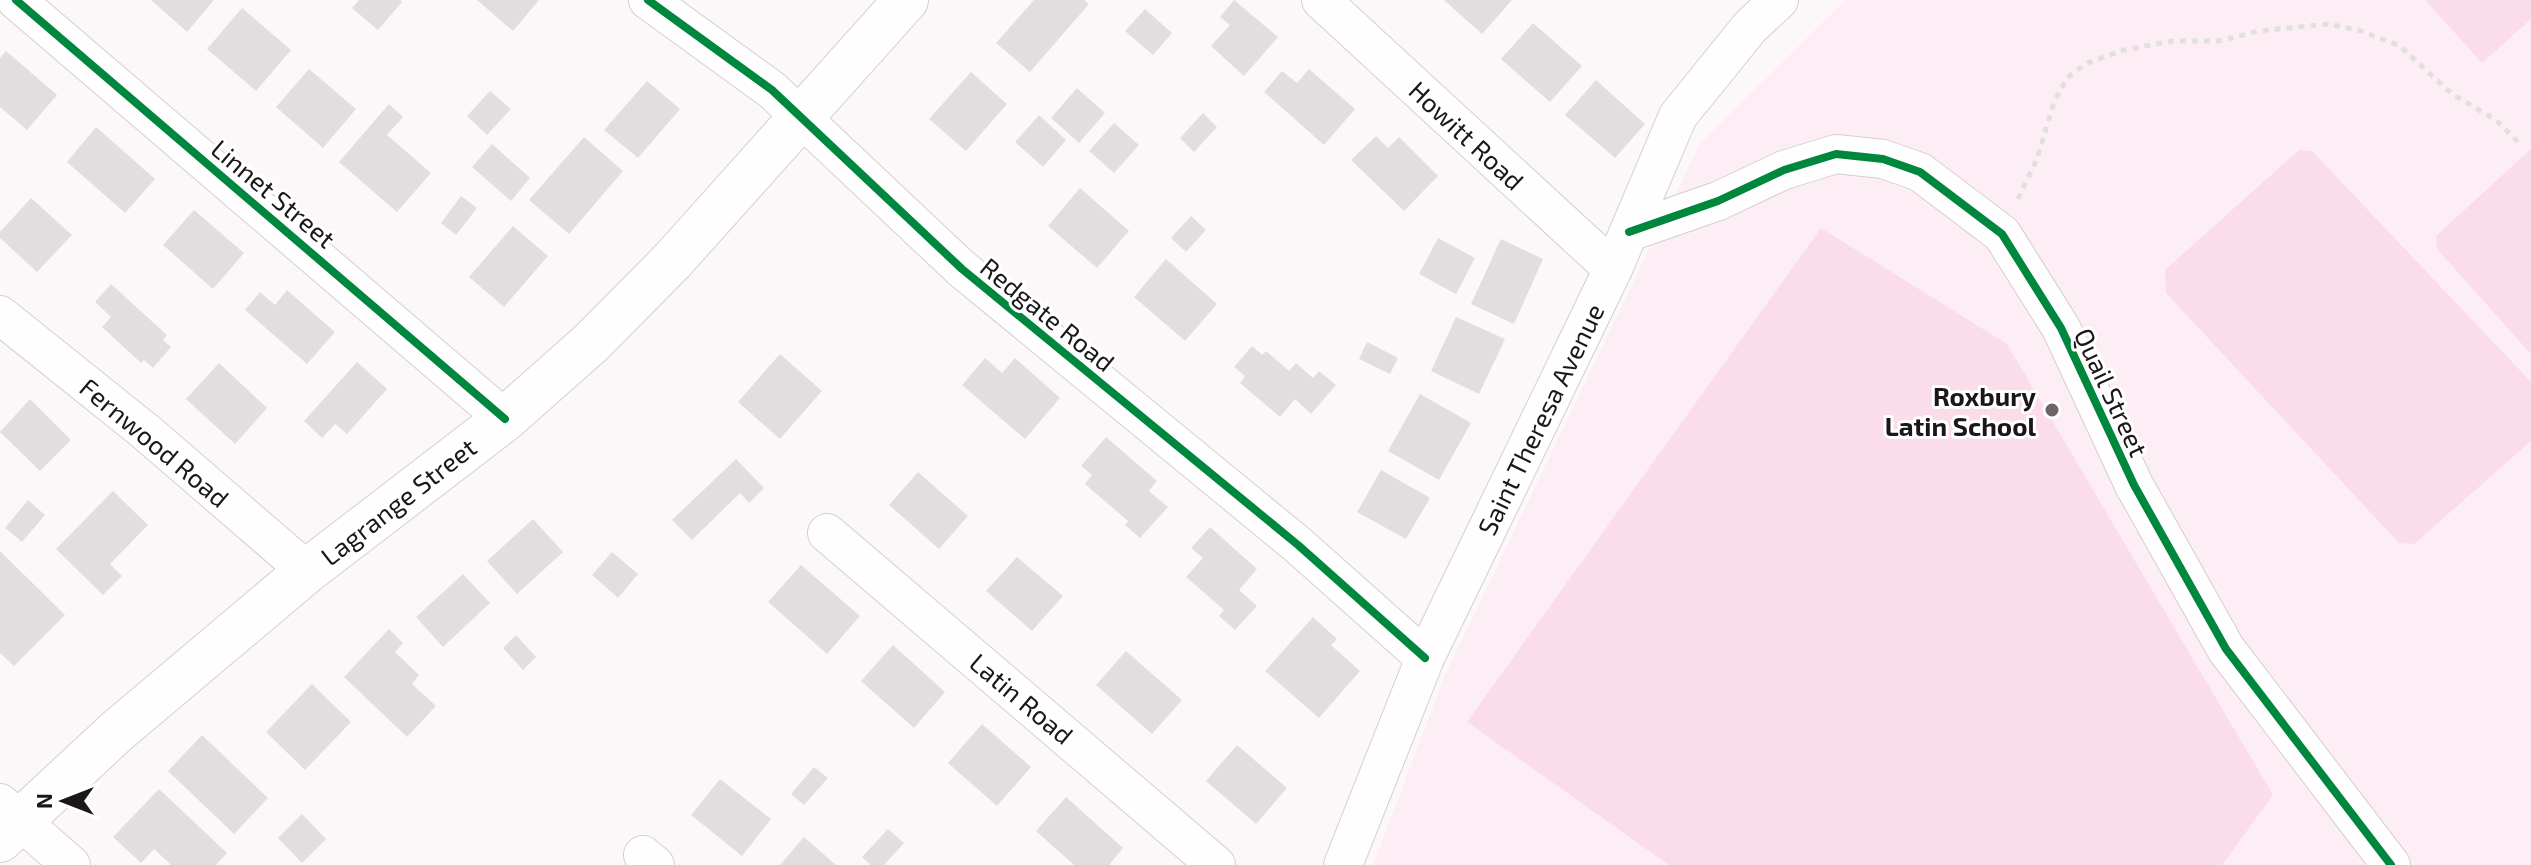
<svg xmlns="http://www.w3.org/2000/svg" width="2531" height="865" viewBox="0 0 2531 865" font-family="'Exo 2',sans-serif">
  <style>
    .built { fill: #fdeef5 }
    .green { fill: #fadcea }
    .building { fill: #e2dee0 }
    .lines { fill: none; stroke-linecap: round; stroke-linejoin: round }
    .minor-casing { stroke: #d3cfd1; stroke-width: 40 }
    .major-casing { stroke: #d3cfd1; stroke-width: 46 }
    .path { stroke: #e1e0e0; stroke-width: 5; stroke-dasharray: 6 6; stroke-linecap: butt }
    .minor { stroke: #fffefe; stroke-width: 38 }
    .major { stroke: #fffefe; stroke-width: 44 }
    .cycleway-casing { stroke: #fff; stroke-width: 13 }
    .cycleway { stroke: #00873e; stroke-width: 8 }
    .poi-dot { fill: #6a6567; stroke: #fff; stroke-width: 3 }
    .labels { text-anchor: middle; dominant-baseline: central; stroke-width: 6; stroke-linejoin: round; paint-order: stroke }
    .street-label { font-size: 26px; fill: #1b1618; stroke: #fff }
    .poi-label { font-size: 26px; font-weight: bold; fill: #1b1618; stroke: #fff; text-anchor: end }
  </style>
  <rect width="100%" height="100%" fill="#fcf8fa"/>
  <!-- built -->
  <path class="built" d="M1845 0H2531V865H1373L1445 675 1699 145Z"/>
  <!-- green -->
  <path class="green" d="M2425 0H2531V19L2482 63Z
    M2531 149V354L2437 249 2436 236Z
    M2299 150 2312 151 2531 382V441L2414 544 2399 543 2166 293 2165 270Z
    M1821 228 2007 344 2273 795 2222 865H1669L1467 722Z"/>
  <!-- building -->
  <path class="building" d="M151 0H214L187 32Z
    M359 0H400L402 2 378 30 352 8Z
    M477 0H539L513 31Z
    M1034 0H1084L1089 4 1030 72 996 43Z
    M1234 0 1278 37 1244 76 1211 46 1230 25 1220 17Z
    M1444 0H1512L1482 34Z
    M242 8 291 50 256 91 207 49Z
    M1145 9 1172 33 1153 55 1125 31Z
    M1533 23 1582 66 1550 102 1501 59Z
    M6 51 57 95 27 130 0 107V58Z
    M309 69 356 109 323 148 276 107Z
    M1309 69 1355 109 1324 145 1264 92 1282 71 1297 83Z
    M971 72 1007 104 966 151 929 119Z
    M1596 80 1645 124 1615 158 1565 115Z
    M647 81 680 109 638 158 604 130Z
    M1077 88 1105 113 1079 143 1051 118Z
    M490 91 511 109 487 135 467 116Z
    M389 104 403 117 387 135 431 173 397 212 339 162Z
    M1203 113 1217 127 1194 152 1180 138Z
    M1039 115 1066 140 1043 167 1015 142Z
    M1114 123 1139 145 1114 173 1089 151Z
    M96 127 155 179 125 213 67 162Z
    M1376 136 1388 148 1399 137 1438 176 1404 211 1351 160Z
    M584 137 623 171 569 234 529 200Z
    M492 144 530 178 511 201 472 167Z
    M1080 188 1129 231 1097 268 1048 226Z
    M461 196 477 208 456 235 441 223Z
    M31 198 72 235 37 272 0 238V232Z
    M194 210 244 253 213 289 163 245Z
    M1191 216 1206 230 1186 252 1171 238Z
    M513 226 548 256 504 307 469 277Z
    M1438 238 1475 258 1456 294 1419 274Z
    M1501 239 1543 259 1514 324 1471 304Z
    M1166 259 1217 304 1185 341 1134 297Z
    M111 284 167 335 163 340 171 347 153 368 144 360 141 363 102 327 111 317 95 302Z
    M287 290 335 332 307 364 245 310 260 292 275 305Z
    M1456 317 1505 339 1479 394 1431 371Z
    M1367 342 1398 358 1390 374 1359 359Z
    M1252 346 1262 355 1266 351 1289 371 1296 363 1313 378 1319 371 1336 385 1311 414 1295 399 1280 417 1240 383 1245 376 1234 367Z
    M780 354 822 391 780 439 738 402Z
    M985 358 1002 373 1015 358 1060 398 1025 439 962 385Z
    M357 362 387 389 347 434 335 424 322 438 304 421Z
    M219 363 267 408 235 444 186 399Z
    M1420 394 1471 423 1439 480 1388 451Z
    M30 399 71 440 40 471 0 432Z
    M1106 437 1157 481 1149 491 1168 507 1140 538 1125 525 1128 521 1085 484 1092 475 1081 466Z
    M736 459 764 488 749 503 740 493 692 540 672 520Z
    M1381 470 1430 498 1406 539 1357 512Z
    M918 472 968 516 939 549 889 505Z
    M113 491 148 525 110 564 122 576 103 595 56 549Z
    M28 500 45 515 22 542 5 528Z
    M533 519 563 552 517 594 487 561Z
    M1210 527 1257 569 1239 590 1257 606 1235 630 1219 616 1224 610 1186 577 1203 558 1191 548Z
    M0 551 65 615 14 666 0 653Z
    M612 552 638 574 618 598 592 575Z
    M1017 557 1063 596 1032 631 986 591Z
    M801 565 860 616 827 654 768 602Z
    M463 574 490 603 443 647 416 617Z
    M1313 617 1337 639 1331 645 1360 671 1319 718 1265 671Z
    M389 629 403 643 395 652 419 675 412 684 436 706 407 737 344 677Z
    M516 635 536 657 523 670 503 648Z
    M893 645 945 692 914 728 861 681Z
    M1126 651 1182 700 1152 734 1096 685Z
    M312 684 351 722 305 770 266 732Z
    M982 724 1031 767 997 806 948 763Z
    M202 735 268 798 234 834 168 771Z
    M1237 745 1287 788 1256 824 1206 781Z
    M814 767 828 778 804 805 791 794Z
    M720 779 771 819 742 856 691 815Z
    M159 789 227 853 216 865H171L154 849 141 863 113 837Z
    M1066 797 1123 848 1109 865H1074L1036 831Z
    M302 814 326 839 302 863 278 838Z
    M888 829 904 843 884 865H871L862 857Z
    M804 837 836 865H780Z"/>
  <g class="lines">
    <defs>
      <path id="minor" d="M16 0 505 419
        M648 0 772 90 962 269 1298 545 1425 658
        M1321 0 1613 269
        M1629 232 1718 201 1784 170 1836 154 1883 159 1920 172 2002 234 2061 328 2134 485 2226 649 2391 865
        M0 315 146 432 307 571
        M827 533 1216 865
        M0 803 71 865
        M643 855 655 865
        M1343 865 1425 658 1613 269 1678 116 1750 27 1779 0"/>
      <path id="major" d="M0 840 116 732 307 571 505 419 592 342 673 260 906 0"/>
    </defs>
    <!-- minor casing -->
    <use href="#minor" class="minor-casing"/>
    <!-- major casing -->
    <use href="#major" class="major-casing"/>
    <!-- path -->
    <path class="path" d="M2018 199 2037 159 2054 102 2067 78 2087 63 2124 50 2173 41H2219L2258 31 2328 24 2361 31 2400 46 2452 94 2496 120 2519 143"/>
    <!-- minor -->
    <use href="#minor" class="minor"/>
    <!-- major -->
    <use href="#major" class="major"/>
    <defs>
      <path id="cycleway" d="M16 0 505 419
        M648 0 772 90 962 269 1298 545 1425 658
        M1629 232 1718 201 1784 170 1836 154 1883 159 1920 172 2002 234 2061 328 2134 485 2226 649 2391 865"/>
    </defs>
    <!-- cycleway casing -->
    <use href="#cycleway" class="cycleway-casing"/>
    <!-- cycleway -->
    <use href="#cycleway" class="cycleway"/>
  </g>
  <!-- markers -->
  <circle class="poi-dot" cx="2052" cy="410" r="8"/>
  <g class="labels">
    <!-- street labels -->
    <g class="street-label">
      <text transform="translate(1467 135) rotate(43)">Howitt Road</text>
      <text transform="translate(274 193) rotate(40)">Linnet Street</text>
      <text transform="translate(1048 314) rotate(39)">Redgate Road</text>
      <text transform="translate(2112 392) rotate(65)">Quail Street</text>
      <text transform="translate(1540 419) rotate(-64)">Saint Theresa Avenue</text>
      <text transform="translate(155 442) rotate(40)">Fernwood Road</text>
      <text transform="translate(398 501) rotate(-38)">Lagrange Street</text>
      <text transform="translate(1022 698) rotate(40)">Latin Road</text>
    </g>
    <!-- poi labels -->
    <g class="poi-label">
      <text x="2036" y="395">Roxbury<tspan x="2036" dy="30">Latin School</tspan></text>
    </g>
  </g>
  <!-- north arrow -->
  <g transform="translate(64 801) rotate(270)" stroke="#ffffff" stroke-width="6" paint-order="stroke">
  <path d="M0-6L14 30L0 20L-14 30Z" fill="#1b1618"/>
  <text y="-12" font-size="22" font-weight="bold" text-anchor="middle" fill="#1b1618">N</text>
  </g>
</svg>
